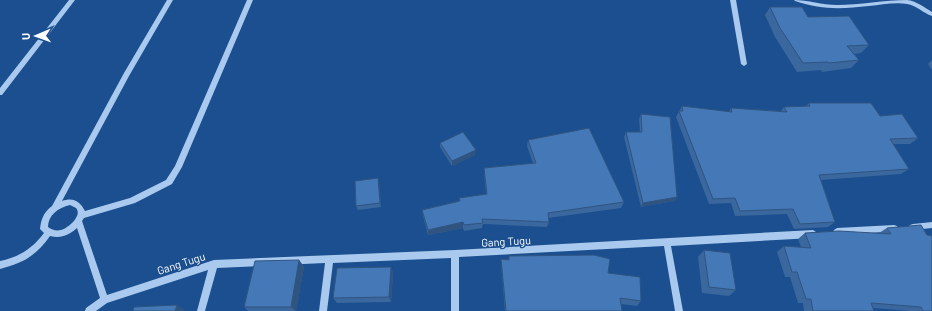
<svg xmlns="http://www.w3.org/2000/svg" width="932" height="311" viewBox="0 0 932 311" font-family="Barlow,sans-serif">
  <style>
    .lines { fill: none; stroke-linecap: round; stroke-linejoin: round }
    .minor { fill: #a9c9ee; fill-rule: evenodd }
    .wall { fill: #3a679d }
    .shaded-wall { fill: #305480 }
    .building { fill: #4478b7; stroke: #305480 }
    .labels { text-anchor: middle; dominant-baseline: central; stroke-width: 3; stroke-linejoin: round; paint-order: stroke }
    .street-label { font-size: 11px; fill: #fff; stroke: #1b4f8f }
  </style>
  <rect width="100%" height="100%" fill="#1b4f8f"/>
  <g class="lines">
    <!-- minor -->
    <path class="minor" d="M69 0H75L2 95H0V88Z
      M167 0H173L129 76 62 201C73 197 80 201 85 211L130 198 166 180 175 166 247 0H253L182 167 172 184 135 203 84 218 82 221 107 295 214 260 455 250 813 230 816 232 817 234 816 236 813 238 671 246 683 311H675L664 246 459 257V311H451V258L333 263 327 311H319L325 263 217 268 205 311H197L208 270 107 303 96 311H85L86 308 100 298 77 228C69 235 61 239 50 236 36 256 23 263 0 269V261C19 257 32 249 44 233L40 229C41 219 44 212 52 206L124 73ZM70 205C72 206 74 207 76 208 83 216 67 229 61 230 56 231 52 230 48 227 48 215 58 208 70 205Z
      M730 0H736L747 64 744 66 741 64Z
      M794 0C808 0 822 5 837 5 859 5 885 0 907 0 916 1 924 7 932 12V16C923 13 916 5 907 4 895 2 881 5 869 6 842 9 821 10 795 1Z
      M932 222V228L913 230 910 229 909 227 910 225 913 224Z
      M894 225 897 226 898 228 897 230 894 231 837 236 834 234 833 232 834 230 837 228Z"/>
  </g>
  <!-- wall -->
  <path class="wall" d="M770 7 808 17 869 45 861 53 854 54 859 60 851 68 822 72 821 70 797 72 775 37 765 15Z
    M932 60V70L928 64Z
    M809 103 880 116 918 138 910 144H893L909 169 901 174 821 180 835 222 828 227 794 229 787 214 735 216 731 203 709 204 676 117 682 106 729 112 731 108 781 111 784 107 806 106Z
    M641 114 677 197 674 201 641 207 624 137 626 132H640L639 119Z
    M528 140 624 202 621 208 548 218 549 222 547 227 483 224 482 228 464 231 463 228 428 235 423 216 422 210 486 194 484 174V168L533 163 527 146Z
    M440 143 475 155 452 166 440 147Z
    M378 178 379 183 381 207 358 210 356 206Z
    M887 228 932 311H910L873 308 874 311H804L803 303H798L790 277H785L777 252 784 246 801 247 798 239 805 233H879Z
    M704 250 736 290 729 296 702 293 698 257Z
    M509 256 608 273 641 301 637 306 621 304 622 311H505L501 264V259H509Z
    M299 260 304 267 296 311H248L244 307Z
    M391 267 393 273 391 302 337 303 333 298Z"/>
  <!-- shaded-wall -->
  <path class="shaded-wall" d="M476 150 475 155 452 166V161Z
    M378 178 379 183 381 207 380 203Z
    M677 197 674 201 641 207 643 203Z
    M463 222V228L428 235V230Z
    M299 260 304 267 296 311H295L291 307Z
    M391 267 393 273 391 302 389 297Z
    M177 305 184 310V311H175Z"/>
  <!-- building -->
  <path class="building" d="M770 7H802L808 17 849 16 869 45 847 46 859 60 829 63 828 62 803 63 780 28Z
    M809 103H871L880 116 902 114 918 138 890 139 909 169 819 175 835 222 800 224 793 209 740 211 735 198 713 199 679 111H683L682 106 732 112 731 108 787 112 784 107 810 106Z
    M641 114 670 117 677 197 643 203 626 132H642Z
    M589 128 624 202 548 213 549 222 482 219 483 223 464 225 463 222 428 230 422 210 460 201 459 198 487 194 484 168 536 163 528 140Z
    M463 132 476 150 452 161 440 143Z
    M378 178 380 203 356 206 355 181Z
    M921 225 927 235 932 236V311H923L921 307 871 303 874 311H813L811 299H806L797 272H792L784 246 811 248 805 233 839 231 891 234 887 228Z
    M704 250 730 253 736 290 709 287Z
    M594 255 610 259 608 273 640 277 641 301 620 298 622 311H506L501 259 509 260V256Z
    M299 260 291 307H244L255 261Z
    M391 267 389 297 333 298 337 268Z
    M177 305 175 311H133L134 307Z"/>
  <g class="labels">
    <!-- street labels -->
    <g class="street-label">
      <text transform="translate(506 241) rotate(-3)">Gang Tugu</text>
      <text transform="translate(181 263) rotate(-18)">Gang Tugu</text>
    </g>
  </g>
  <!-- north arrow -->
  <g transform="translate(36 36) rotate(268)" stroke="#1b4f8f" stroke-width="3" paint-order="stroke">
  <path d="M0-3L7 15L0 10L-7 15Z" fill="#ffffff"/>
  <text y="-6" font-size="11" font-weight="bold" text-anchor="middle" fill="#ffffff">U</text>
  </g>
</svg>
